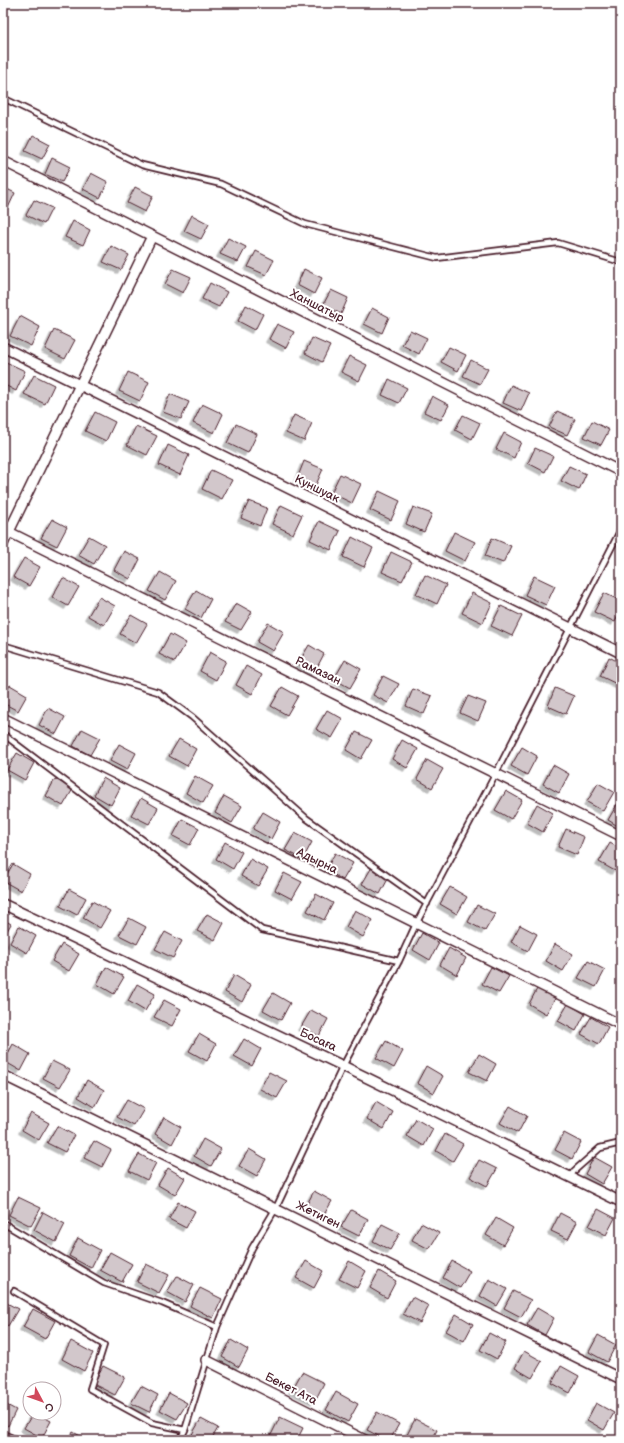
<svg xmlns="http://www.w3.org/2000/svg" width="624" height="1443" viewBox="0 0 624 1443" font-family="'Balsamiq Sans',sans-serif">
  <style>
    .building { fill: #d2c7cb; stroke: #4a1f2b; filter: url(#shadow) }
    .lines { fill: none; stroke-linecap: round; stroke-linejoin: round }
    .lane-casing { stroke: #4a1f2b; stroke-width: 8 }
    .street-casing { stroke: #4a1f2b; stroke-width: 12 }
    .lane { stroke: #fff; stroke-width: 4.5 }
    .street { stroke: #fff; stroke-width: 9 }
    .labels { text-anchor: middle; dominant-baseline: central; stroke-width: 4; stroke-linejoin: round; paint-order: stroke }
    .street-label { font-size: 12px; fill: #4a1f2b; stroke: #fff }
  </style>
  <defs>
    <filter id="shadow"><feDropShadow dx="-3.5" dy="3.5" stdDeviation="0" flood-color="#0004"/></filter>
  </defs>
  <rect width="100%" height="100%" fill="#fff"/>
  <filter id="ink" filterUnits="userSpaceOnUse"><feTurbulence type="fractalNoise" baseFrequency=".025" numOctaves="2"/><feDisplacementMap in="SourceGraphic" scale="8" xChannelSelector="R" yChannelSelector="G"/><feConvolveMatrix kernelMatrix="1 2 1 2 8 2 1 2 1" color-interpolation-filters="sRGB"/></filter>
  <g filter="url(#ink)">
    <!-- building -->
    <path class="building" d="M33 135 50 144 42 159 25 151Z
      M52 158 70 167 62 182 45 174Z
      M91 173 108 182 100 198 83 189Z
      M3 187 15 193 8 208 3 206Z
      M135 187 153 196 145 212 127 203Z
      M34 200 52 208 44 224 26 215Z
      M192 215 209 224 201 239 184 231Z
      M73 221 90 230 83 245 65 237Z
      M228 238 246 247 238 262 220 254Z
      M111 246 129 255 121 270 103 262Z
      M256 251 274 260 266 275 248 267Z
      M173 269 191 277 183 293 165 284Z
      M304 269 322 278 314 294 297 285Z
      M210 283 227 292 219 307 202 299Z
      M331 290 348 298 341 314 323 305Z
      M246 305 263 314 255 330 238 321Z
      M372 308 389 317 382 333 364 324Z
      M20 316 40 327 31 346 10 336Z
      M277 324 294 332 286 348 269 339Z
      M54 330 75 340 65 359 45 349Z
      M410 330 427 338 419 354 402 345Z
      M312 338 330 346 322 362 305 353Z
      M449 347 466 355 458 371 441 362Z
      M349 356 367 365 359 381 341 372Z
      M471 360 488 369 480 384 463 376Z
      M4 361 25 371 16 391 3 384Z
      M128 372 149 382 140 401 119 391Z
      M34 375 54 385 45 404 24 394Z
      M389 379 407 388 399 403 382 395Z
      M511 385 529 393 521 411 503 403Z
      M170 394 189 402 181 419 163 412Z
      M432 396 449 405 441 420 424 412Z
      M202 404 223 414 214 433 193 423Z
      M557 411 575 419 567 435 549 427Z
      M95 412 115 422 106 441 85 431Z
      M294 415 312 423 304 441 286 433Z
      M463 415 480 423 472 439 455 430Z
      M592 421 609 430 601 445 584 437Z
      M236 424 257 434 248 453 227 443Z
      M136 426 157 436 147 455 127 445Z
      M504 433 521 442 514 458 496 449Z
      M168 445 189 455 180 475 159 465Z
      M535 448 553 456 545 472 528 463Z
      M304 461 323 469 315 487 297 479Z
      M569 466 586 474 579 490 561 481Z
      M211 470 232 480 222 499 202 489Z
      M340 474 361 484 352 503 331 493Z
      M379 491 400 501 391 520 370 510Z
      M249 501 267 508 260 526 241 518Z
      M281 505 302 515 293 534 272 524Z
      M413 507 432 514 424 532 406 524Z
      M52 519 67 527 57 546 41 538Z
      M319 521 340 531 331 550 310 540Z
      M454 532 475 542 465 561 445 551Z
      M89 536 105 545 94 564 78 555Z
      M352 537 373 548 364 567 343 557Z
      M492 538 511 546 503 563 485 556Z
      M124 551 140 559 130 579 114 570Z
      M391 552 412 562 402 581 382 572Z
      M24 558 40 567 29 586 13 577Z
      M160 572 176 581 165 600 149 591Z
      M425 575 446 585 437 604 416 594Z
      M534 576 555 586 546 605 525 595Z
      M63 578 79 587 68 606 52 597Z
      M196 590 211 599 201 618 185 609Z
      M472 593 492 603 483 623 462 613Z
      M604 593 621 601V610L615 622 594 612Z
      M99 597 115 606 104 625 88 616Z
      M236 603 252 612 241 630 225 622Z
      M501 606 522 616 512 636 491 626Z
      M131 615 147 624 136 643 120 634Z
      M268 623 284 632 273 651 257 642Z
      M170 634 186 643 175 662 159 654Z
      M309 645 324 654 314 673 298 664Z
      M210 652 226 661 216 680 200 671Z
      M609 657 621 663V686L600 676Z
      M345 660 361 669 350 688 334 679Z
      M246 666 262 675 252 694 236 685Z
      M383 676 399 684 388 703 373 695Z
      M10 685 27 695 18 711 3 703V697Z
      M282 687 298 696 287 715 271 706Z
      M555 688 574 696 566 714 548 706Z
      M413 689 432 696 424 714 406 706Z
      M468 696 486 703 478 721 460 713Z
      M48 708 65 717 56 734 39 725Z
      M327 710 343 719 332 738 316 729Z
      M82 729 100 738 90 755 73 746Z
      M356 732 372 740 361 759 346 750Z
      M179 739 196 749 187 766 169 756Z
      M402 740 418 749 407 768 392 759Z
      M119 744 136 753 127 770 110 761Z
      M522 747 537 756 527 775 511 766Z
      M17 753 34 763 25 780 7 770Z
      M427 760 443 769 432 788 417 779Z
      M553 765 569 774 559 793 543 784Z
      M195 776 213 786 203 803 186 793Z
      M103 778 120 788 111 805 94 795Z
      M55 779 73 789 63 806 46 796Z
      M598 783 614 792 603 811 587 802Z
      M506 791 522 800 511 819 495 810Z
      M224 796 242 806 232 823 215 813Z
      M141 798 158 808 149 824 131 815Z
      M619 801 621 803V828L608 820Z
      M537 804 553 813 543 832 527 823Z
      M263 812 280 822 271 839 253 829Z
      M182 819 199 828 190 845 173 836Z
      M566 829 584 837 577 855 558 847Z
      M295 833 312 842 303 859 285 850Z
      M225 842 242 852 233 869 216 859Z
      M610 843 621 849V860L615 871 599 862Z
      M335 853 353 863 343 880 326 870Z
      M250 859 268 869 258 886 241 876Z
      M13 864 30 874 21 891 3 881Z
      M372 867 389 877 380 894 362 884Z
      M284 873 302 882 292 899 275 890Z
      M450 887 467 897 457 914 440 904Z
      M69 889 86 898 77 915 60 906Z
      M316 894 333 903 324 920 307 911Z
      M92 901 110 911 100 928 83 918Z
      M477 905 495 914 485 931 468 922Z
      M355 910 373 920 363 937 346 927Z
      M207 914 224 923 215 940 197 931Z
      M129 918 146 927 137 944 119 935Z
      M3 919 11 924 3 938Z
      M520 925 537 934 528 951 511 942Z
      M19 926 36 936 27 953 10 943Z
      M165 932 182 941 173 958 155 949Z
      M422 933 439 943 430 960 413 950Z
      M62 944 79 954 69 971 52 961Z
      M555 944 573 954 563 971 546 961Z
      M449 948 466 958 457 975 440 965Z
      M588 961 605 970 596 987 578 978Z
      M106 967 124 977 114 994 97 984Z
      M491 967 509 976 499 993 482 984Z
      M234 975 251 985 242 1002 225 992Z
      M137 984 155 994 145 1011 128 1001Z
      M538 987 556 997 546 1014 529 1004Z
      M273 993 290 1003 281 1020 263 1010Z
      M164 1000 181 1009 172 1026 154 1017Z
      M568 1004 585 1014 576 1031 558 1021Z
      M311 1010 328 1019 319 1036 301 1027Z
      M591 1017 608 1027 599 1044 581 1034Z
      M199 1034 216 1044 207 1061 189 1051Z
      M244 1039 261 1049 252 1066 234 1056Z
      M386 1041 403 1051 394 1068 376 1058Z
      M13 1044 30 1054 21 1071 4 1061Z
      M479 1054 496 1064 487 1081 469 1072Z
      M52 1061 70 1070 60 1087 43 1078Z
      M426 1066 443 1076 434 1093 417 1083Z
      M269 1072 287 1081 277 1098 260 1089Z
      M87 1080 104 1090 95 1107 78 1097Z
      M127 1100 144 1109 134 1126 117 1117Z
      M376 1102 393 1112 384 1129 367 1119Z
      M510 1106 527 1116 518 1133 500 1123Z
      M31 1113 49 1123 39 1140 22 1130Z
      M164 1117 181 1127 172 1144 155 1134Z
      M416 1119 433 1129 424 1146 407 1136Z
      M57 1126 74 1135 65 1152 47 1143Z
      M564 1133 581 1142 572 1159 555 1150Z
      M445 1134 463 1144 453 1161 436 1151Z
      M203 1139 221 1149 211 1166 194 1156Z
      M94 1141 111 1150 102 1167 84 1158Z
      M249 1149 266 1159 257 1176 239 1166Z
      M139 1154 156 1163 147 1180 129 1171Z
      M594 1157 612 1167 602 1184 585 1174Z
      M479 1160 497 1169 487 1186 470 1177Z
      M168 1168 185 1178 175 1195 158 1185Z
      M314 1191 332 1201 322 1218 305 1208Z
      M18 1197 41 1208 31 1226 9 1215Z
      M178 1202 195 1211 186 1228 169 1219Z
      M598 1209 615 1218 606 1235 589 1226Z
      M351 1210 368 1219 359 1236 341 1227Z
      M43 1212 65 1224 56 1242 34 1230Z
      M560 1213 577 1222 568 1239 551 1231Z
      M496 1218 513 1228 503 1245 486 1235Z
      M421 1223 439 1233 429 1249 412 1240Z
      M382 1224 400 1233 390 1250 373 1241Z
      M78 1238 100 1250 91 1268 69 1256Z
      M110 1252 132 1264 122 1282 100 1270Z
      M306 1261 323 1271 314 1288 296 1278Z
      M349 1261 366 1271 357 1288 339 1279Z
      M452 1261 470 1271 460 1288 443 1278Z
      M146 1264 169 1275 159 1293 137 1282Z
      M379 1271 396 1281 387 1298 370 1288Z
      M177 1276 194 1285 185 1302 167 1292Z
      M489 1279 507 1289 497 1306 480 1296Z
      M200 1288 222 1299 213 1318 190 1306Z
      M513 1291 531 1300 521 1317 504 1308Z
      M412 1297 429 1306 420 1323 403 1314Z
      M3 1301 18 1309 8 1326 3 1323Z
      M537 1308 554 1318 545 1335 527 1325Z
      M33 1309 55 1321 45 1339 23 1327Z
      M456 1314 473 1324 464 1341 446 1331Z
      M489 1333 506 1342 497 1359 480 1350Z
      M598 1335 616 1345 607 1362 589 1352Z
      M231 1340 248 1350 239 1367 222 1357Z
      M71 1341 93 1353 84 1371 62 1359Z
      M524 1351 542 1361 532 1378 515 1368Z
      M103 1366 125 1377 115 1395 93 1384Z
      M561 1366 579 1376 570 1393 552 1383Z
      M302 1372 324 1383 315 1401 292 1390Z
      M141 1386 158 1395 149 1412 131 1403Z
      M336 1392 358 1404 348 1422 326 1410Z
      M169 1393 187 1403 177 1419 160 1410Z
      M3 1403 16 1410 8 1426 3 1423Z
      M596 1403 614 1413 604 1430 587 1420Z
      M377 1412 399 1424 390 1440H386L367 1430Z
      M33 1413H36L51 1421 42 1438 24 1428Z
      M280 1417 303 1428 297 1440H281L271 1435Z
      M201 1419 218 1428 211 1440H199L191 1436Z
      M415 1419 437 1430 432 1440H412L406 1437Z
      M73 1432 88 1440H69Z"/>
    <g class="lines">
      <defs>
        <path id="lane" d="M3 98 142 165 221 184 305 224 437 258 558 243 621 262
          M3 645 158 692 192 717 306 818 427 904
          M3 734 262 930 399 961
          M570 1177 574 1171 600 1148 621 1143
          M3 1223 104 1283 162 1303 217 1327
          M14 1291 104 1345 90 1389 152 1423 185 1430
          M180 1440 185 1430 217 1327 252 1248 276 1208 343 1066 399 961 416 924 496 773 621 529"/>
        <path id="street" d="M3 161 621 472
          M3 347 621 653
          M3 529 621 836
          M3 544 152 236
          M3 718 621 1025
          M3 904 343 1066 621 1202
          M3 1075 621 1379
          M206 1360 365 1440
          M3 1436 12 1440"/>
      </defs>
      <!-- lane casing -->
      <use href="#lane" class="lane-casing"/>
      <!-- street casing -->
      <use href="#street" class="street-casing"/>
      <!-- lane -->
      <use href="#lane" class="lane"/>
      <!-- street -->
      <use href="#street" class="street"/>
    </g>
  </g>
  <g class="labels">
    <!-- street labels -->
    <g class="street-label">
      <text transform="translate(317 306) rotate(27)">Ханшатыр</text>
      <text transform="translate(317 489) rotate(26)">Куншуак</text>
      <text transform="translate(318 671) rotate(26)">Рамазан</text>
      <text transform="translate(317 861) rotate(26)">Адырна</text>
      <text transform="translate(318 1040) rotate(25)">Босаға</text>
      <text transform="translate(318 1215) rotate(26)">Жетиген</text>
      <text transform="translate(291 1389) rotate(27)">Бекет Ата</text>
    </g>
  </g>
  <!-- margin -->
  <rect width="624" height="1443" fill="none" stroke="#fff" stroke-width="16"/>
  <rect x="8" y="8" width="608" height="1427" fill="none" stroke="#4a1f2b" stroke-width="1.5" filter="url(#ink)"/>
  <!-- north arrow -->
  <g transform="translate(42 1401) rotate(131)"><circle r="19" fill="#ffffff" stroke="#b7a5aa"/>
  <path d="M0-3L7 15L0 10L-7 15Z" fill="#d1495b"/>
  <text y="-6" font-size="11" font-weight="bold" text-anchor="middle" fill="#4a1f2b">С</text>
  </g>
</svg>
